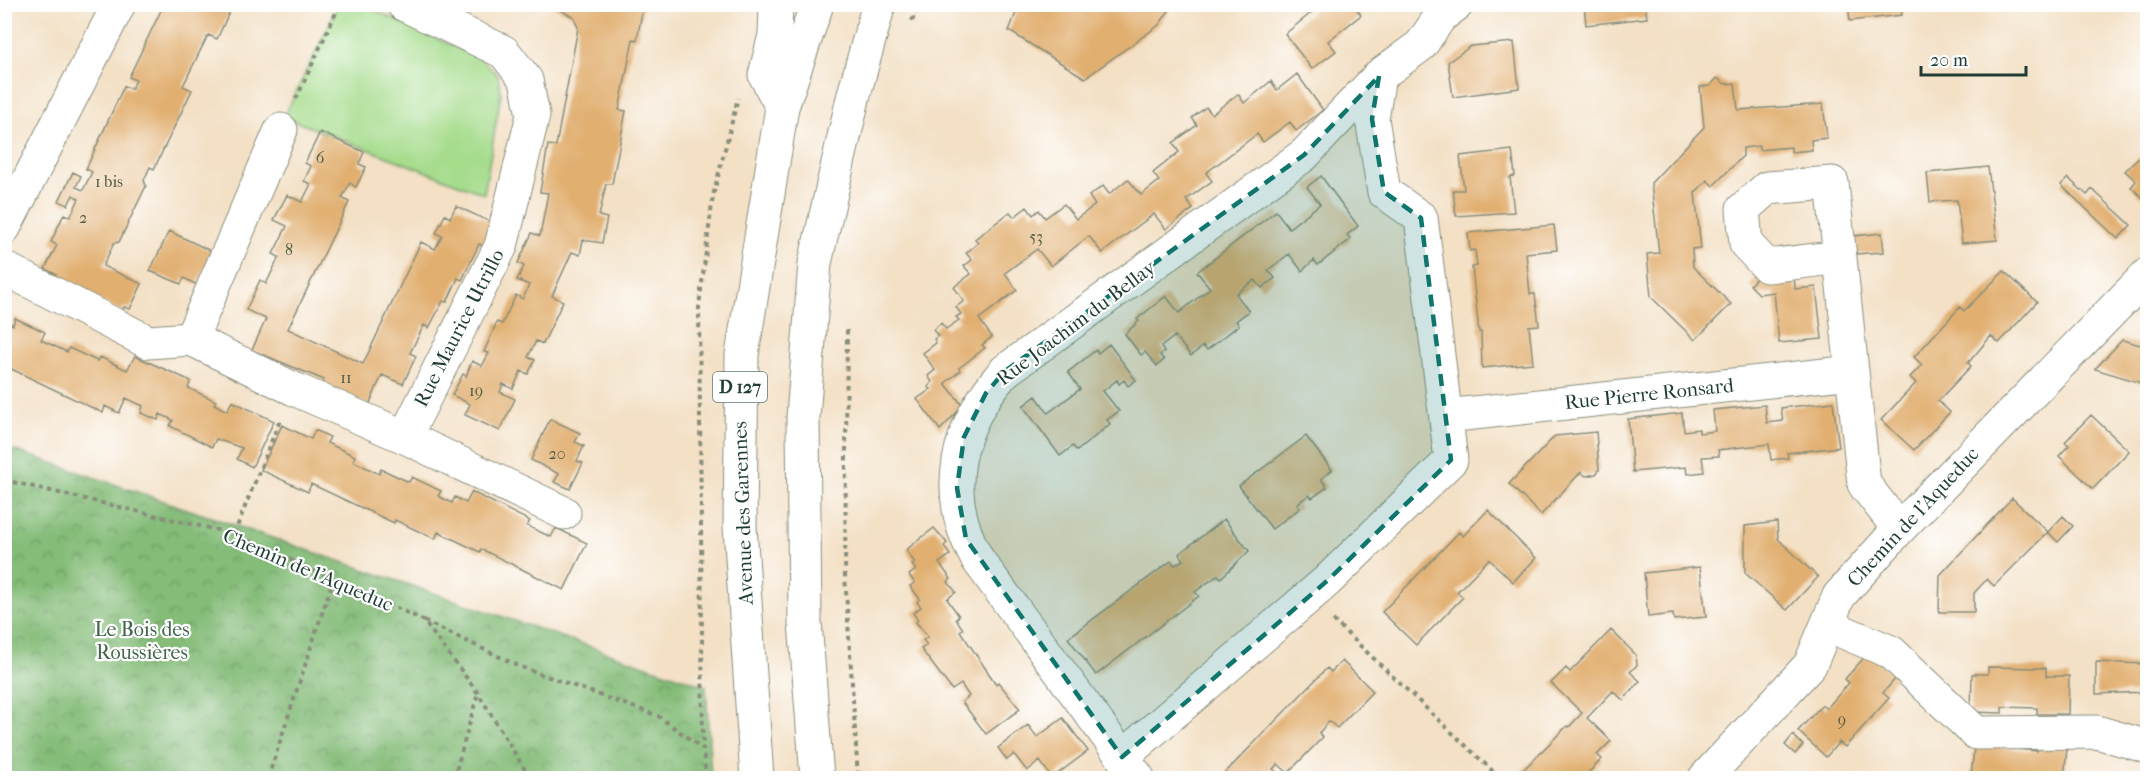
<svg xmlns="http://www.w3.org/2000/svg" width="2152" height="783" viewBox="0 0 2152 783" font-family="'IM FELL French Canon',serif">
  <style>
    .forest { fill: url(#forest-crowns); stroke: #527c56; stroke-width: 1.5 }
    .park { fill: #a6dc8c; stroke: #628c60; stroke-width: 1.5 }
    .building { fill: #e1af6f }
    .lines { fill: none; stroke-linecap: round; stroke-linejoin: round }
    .minor-casing { stroke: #898e7c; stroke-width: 35 }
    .major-casing { stroke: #898e7c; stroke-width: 35 }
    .path { stroke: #898e7c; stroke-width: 4; stroke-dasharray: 4.5 4.5; stroke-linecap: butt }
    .minor { stroke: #fff; stroke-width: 33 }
    .major { stroke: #fff; stroke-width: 33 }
    .marked { fill: #0f766e; fill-opacity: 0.2; stroke: #0f766e; stroke-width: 4.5; stroke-dasharray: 12 8; stroke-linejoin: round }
    .labels { text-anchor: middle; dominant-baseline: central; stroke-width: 4.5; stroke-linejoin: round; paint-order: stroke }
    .number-label { font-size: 16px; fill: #505a43 }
    .shield { fill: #fff; stroke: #627771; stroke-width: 1.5 }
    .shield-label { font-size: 18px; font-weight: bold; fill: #1f3d34 }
    .street-label { font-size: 20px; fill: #1f3d34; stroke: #fff }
    .park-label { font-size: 20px; fill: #41654a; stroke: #fff }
  </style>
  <defs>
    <pattern id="forest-crowns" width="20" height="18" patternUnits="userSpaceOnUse" patternTransform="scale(1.5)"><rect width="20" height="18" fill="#84bc78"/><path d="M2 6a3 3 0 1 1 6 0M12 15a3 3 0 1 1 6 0" fill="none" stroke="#6b9a63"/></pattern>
  </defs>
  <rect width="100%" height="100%" fill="#fff"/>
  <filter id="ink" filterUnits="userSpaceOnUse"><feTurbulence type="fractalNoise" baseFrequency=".0167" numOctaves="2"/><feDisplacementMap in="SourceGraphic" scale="12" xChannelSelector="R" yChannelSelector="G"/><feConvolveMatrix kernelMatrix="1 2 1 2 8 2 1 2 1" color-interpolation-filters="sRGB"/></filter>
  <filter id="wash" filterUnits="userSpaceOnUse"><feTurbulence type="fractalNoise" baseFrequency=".008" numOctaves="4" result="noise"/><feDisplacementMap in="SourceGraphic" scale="24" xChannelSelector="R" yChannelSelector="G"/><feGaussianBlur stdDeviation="1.35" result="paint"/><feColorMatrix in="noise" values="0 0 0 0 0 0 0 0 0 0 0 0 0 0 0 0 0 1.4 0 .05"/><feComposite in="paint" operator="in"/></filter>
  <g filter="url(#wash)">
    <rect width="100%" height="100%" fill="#f3e0c5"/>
    <!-- forest -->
    <path class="forest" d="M5 447 706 686 711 778H5Z"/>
    <!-- park -->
    <path class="park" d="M338 5H363L481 59 498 75 501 94 484 194 284 117Z"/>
    <g id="blocks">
      <!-- building -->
      <path class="building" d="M164 4H233L217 39 208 35 183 86 192 90 154 169 150 167 144 180 146 186 119 242 114 243 103 266 142 284 130 309 124 307 122 311 53 280 56 274 45 269 57 245 51 242 64 214 70 217 79 199 73 195 68 205 59 201 73 172 81 176 76 187 83 190 92 172 86 169 124 86 131 89 136 80 129 77Z
        M548 4H642L643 7 637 40 633 39 619 110 626 111 612 184H606L599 216 607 218 602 243 583 240 580 255 572 252 552 296 563 301 543 344 536 341 528 357 535 360 528 374 521 371 513 389 503 384 500 392 515 399 500 431 465 415 470 404 452 395 463 374 466 376 472 361 482 366 489 353 484 352 497 322 502 324 516 295 523 299 529 285 517 280 524 266 518 263 532 233 540 236 548 193 540 192 548 145 556 146 578 28 574 17Z
        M1312 4H1353L1361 15 1328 41 1336 51 1312 69 1285 34 1316 9Z
        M1584 4H1645L1647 18 1586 25Z
        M1674 4H1698V6L1675 8Z
        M1848 4H1901L1902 15 1850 21Z
        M1019 5H1173L1159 25 1085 78 1009 31Z
        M1514 42 1519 88 1453 97 1448 62 1471 46Z
        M1297 74 1323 110 1296 131 1290 122 1263 142 1257 134 1206 173 1212 181 1186 200 1193 209 1166 229 1154 214 1102 253 1089 236 1051 266 1037 249 1005 273 1017 290 979 319 992 337 982 345 985 348 959 368 960 371 945 383 963 406 940 430 917 399 931 389 928 387 932 382 928 376 935 370 923 353 936 343 934 339 938 336 933 330 941 323 946 329 959 320 956 317 961 314 956 307 964 301 954 287 971 274 964 266 972 260 966 253 978 243 975 239 1010 212 1014 217 1027 207 1033 215 1039 210 1045 218 1064 204 1076 219 1095 205 1089 196 1103 186 1109 194 1128 179 1141 195 1159 181 1153 173 1179 152 1173 143 1197 125 1192 118 1206 107 1212 114 1238 94 1244 103 1271 81 1277 90Z
        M1717 78 1725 84 1735 83 1738 110 1823 104 1827 138 1811 140 1812 150 1791 152V147L1759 150V146L1743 148V156L1713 186 1707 180 1695 193 1701 248 1692 249 1693 267 1731 304 1695 340 1651 297 1647 254 1659 253 1651 183 1704 127 1700 87 1710 86Z
        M320 132 364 152 359 164 366 167 356 187 350 183 342 198 349 202 288 329 363 364 421 242 435 249 442 236 436 233 445 215 450 218 456 206 495 224 484 246 479 244 462 280 458 278 447 302 443 301 429 328 424 325 410 353 416 356 403 384 382 375 369 405 322 384 324 380 252 350 266 319 246 310 260 280 266 284 279 257 273 254 287 226 274 220 287 195 302 202 311 184 304 181 311 166 305 163Z
        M2148 149V200L2146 201 2131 187 2136 181 2125 171Z
        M1512 150 1515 176 1510 177 1514 212 1456 216 1453 190H1464L1460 156Z
        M1988 167 1997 240 1962 243 1957 200 1930 202 1927 173Z
        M1321 176 1358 226 1347 235 1351 239 1318 265 1314 260 1302 271 1289 254 1268 270 1275 278 1262 288 1255 280 1236 294 1249 311 1236 321 1239 325 1207 350 1203 346 1191 356 1175 336 1161 347 1164 352 1160 355 1164 360 1157 366 1145 352 1141 355 1125 334 1139 321 1137 319 1166 296 1179 313 1210 288 1197 272 1276 211 1289 228 1320 204 1307 187Z
        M2068 178 2087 195 2092 189 2131 225 2118 239 2061 185Z
        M1554 225 1557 250 1526 253 1530 294H1535L1539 325 1529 326 1533 363 1482 368 1481 332H1479L1472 267 1477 266 1475 250 1470 251 1468 233Z
        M169 231 213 252 197 285 184 278 181 284 150 271Z
        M1882 233 1884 252 1855 254 1853 236Z
        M2004 271 2037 302 1999 343 1991 336 1968 363 1971 366 1938 401 1950 412 1914 450 1881 420 1916 383 1910 377 1922 365 1914 357 1960 307 1964 311Z
        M1794 273 1795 289 1816 287 1822 339 1779 343 1774 292 1759 294 1750 285 1757 277Z
        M15 318 45 332 41 340 67 352 69 348 97 361 100 357 127 370 135 356 191 381 188 388 216 401 214 404 227 411 232 401 274 421 252 467 237 459 242 448 216 439 212 447 170 426 173 420 160 414 158 420 141 413 143 406 126 398 119 413 105 406 103 413 5 366V321L13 325Z
        M2122 340 2148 347V385L2095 369Z
        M1109 344 1136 380 1128 386 1124 380 1119 384 1117 380 1103 391 1119 411 1107 420 1110 424 1077 451 1073 446 1060 456 1023 406 1036 396 1048 413 1080 389 1068 372 1096 350 1098 353Z
        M1833 402 1839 447 1787 453 1788 458 1771 460 1769 444 1718 450 1719 456 1702 457 1704 472 1687 474 1686 467 1633 472 1628 419 1682 413 1684 431 1699 429V433L1715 431 1713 410 1765 405 1767 423 1783 421 1781 408Z
        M2091 415 2129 451 2093 489 2059 456 2069 445 2065 442Z
        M550 419 580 433 575 442 584 446 577 461 583 463 570 489 554 482 559 474 531 460Z
        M282 425 311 439 315 430 330 437 327 443 355 456 353 461 379 474 381 469 409 482 412 477 441 491 438 496 452 503 455 497 466 503 472 492 530 521 527 526 551 537 556 528 587 543 564 590 481 549 480 552 438 532 435 539 395 520 394 523 311 484 308 492 261 470Z
        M1596 432 1599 470 1596 474 1586 476 1581 472 1541 515 1509 484 1555 436Z
        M1306 436 1332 470 1321 479 1327 487 1312 498 1309 495 1297 504 1300 508 1272 529 1239 486Z
        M2012 498 2048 532 1994 586 1987 579 1974 593V612H1939L1940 575Z
        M1488 510 1536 558 1513 582 1489 559 1457 592 1463 597 1416 645 1382 612 1459 532 1463 536Z
        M2063 516 2073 526 2058 542 2048 532Z
        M1224 519 1249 551 1221 578 1218 575 1195 592 1199 596 1096 675 1068 638 1171 561 1175 565 1183 560 1179 554Z
        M1777 522 1778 539 1818 577 1787 610 1745 573V526Z
        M934 528 947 543 944 546 950 555 939 563 951 579 948 582 956 592 947 599 959 616 956 619 963 629 960 631 996 684 998 682 1020 709 986 734 962 702 969 696 961 684 952 690 921 649 927 645 923 640 928 637 916 622 918 620 913 613 921 607 917 602 920 599 910 586 915 583 909 575 916 570 912 565 915 563 906 550Z
        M1700 567 1706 617 1674 620 1673 614 1648 617 1644 573Z
        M1611 630 1636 655 1637 665 1630 672 1640 681 1623 700 1613 691 1587 718 1611 741 1597 755 1602 759 1583 778H1515L1567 726 1569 727 1582 713 1551 683 1566 668 1570 672Z
        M1869 652 1896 678 1883 693 1889 698 1845 747 1839 742 1826 757 1798 731 1822 705 1826 709 1849 683 1845 679Z
        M1342 661 1373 691 1337 728 1329 721 1319 733 1323 737 1288 773 1278 764 1273 769 1284 778H1220L1327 668 1331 672Z
        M2096 662 2146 664V692L2096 694Z
        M1988 667 2046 668V676H2069L2068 714H2037V708L2002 707V713L1971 712 1972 674H1988Z
        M1063 718 1088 751 1052 778 1040 761 1027 771 1014 754 1007 760 998 748 1028 725 1037 737Z
        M1793 735 1803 745 1795 754 1785 745Z
        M1975 739 2004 748 2037 751V745L2067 748 2064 778 1971 776Z"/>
    </g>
  </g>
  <g filter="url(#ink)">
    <use href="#blocks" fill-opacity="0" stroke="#898e7c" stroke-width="1.5"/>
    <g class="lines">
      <defs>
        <path id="minor" d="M403 4 504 52 526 80 533 115 501 246 405 437
          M4 228 119 4
          M1840 257 1767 266 1746 244 1743 209 1767 188 1832 183 1864 484 1899 529
          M4 268 148 342 191 339 294 389 405 437 564 513
          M191 339 281 130
          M1446 416 1852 372
          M1827 625 1891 652 1976 733 2097 732 2148 747
          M1122 757 1327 581 1451 460 1421 218 1384 192 1372 119 1379 76
          M1138 778 978 560C940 494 956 426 1005 371L1304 155 1379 76 1421 45 1440 17 1457 4
          M1705 778 1810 665 1839 596 1899 529 2148 274"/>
        <path id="major" d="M776 4 775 35 765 75 782 107
          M757 778 740 527 742 355 782 107 817 4
          M817 778 805 622 803 417 815 263 854 94 879 4"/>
      </defs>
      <!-- minor casing -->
      <use href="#minor" class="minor-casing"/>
      <!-- major casing -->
      <use href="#major" class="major-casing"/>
      <!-- path -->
      <path class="path" d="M912 21 920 4
        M296 99 340 4
        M847 330 845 575 858 778
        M4 480 234 534 423 620 478 693 530 778
        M234 534 280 420
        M1333 620 1500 778
        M424 621 521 667 658 716 702 748
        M268 778 333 580
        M454 778 478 693
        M706 778 703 748 699 306 713 196 738 98"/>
      <!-- minor -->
      <use href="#minor" class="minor"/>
      <!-- major -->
      <use href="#major" class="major"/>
    </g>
  </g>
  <!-- marked area -->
  <path class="marked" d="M1379 76 1372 119 1384 192 1421 218 1451 460 1327 581 1122 757 966 539 957 488 964 437 986 393 1005 371 1304 155Z"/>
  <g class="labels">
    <!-- number labels -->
    <g class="number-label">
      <text x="320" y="157">6</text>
      <text x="109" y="181">1 bis</text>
      <text x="83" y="217">2</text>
      <text x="1036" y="236">53</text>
      <text x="289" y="249">8</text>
      <text x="346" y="377">11</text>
      <text x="476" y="390">19</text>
      <text x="557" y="453">20</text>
      <text x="1842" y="719">9</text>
    </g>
    <!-- shield labels -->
    <rect class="shield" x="713" y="372" width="54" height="30" rx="4.5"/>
    <g class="shield-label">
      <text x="740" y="387">D 127</text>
    </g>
    <!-- street labels -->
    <g class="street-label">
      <text transform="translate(1076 323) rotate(-37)">Rue Joachim du Bellay</text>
      <text transform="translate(459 328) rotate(-63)">Rue Maurice Utrillo</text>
      <text transform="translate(1649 394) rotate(-6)">Rue Pierre Ronsard</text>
      <text transform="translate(743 513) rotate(-92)">Avenue des Garennes</text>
      <text transform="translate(1913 517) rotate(-47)">Chemin de l'Aqueduc</text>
      <text transform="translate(308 570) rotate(23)">Chemin de l'Aqueduc</text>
    </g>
    <!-- park labels -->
    <g class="park-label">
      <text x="142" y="629">Le Bois des<tspan x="142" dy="23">Roussières</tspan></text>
    </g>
  </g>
  <!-- margin -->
  <rect width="2152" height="783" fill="none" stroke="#fff" stroke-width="24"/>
  <!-- scale -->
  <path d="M1921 66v9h105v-9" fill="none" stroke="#1f3d34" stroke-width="3"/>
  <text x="1930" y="66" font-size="18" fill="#1f3d34" stroke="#ffffff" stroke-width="4.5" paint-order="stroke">20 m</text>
</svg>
